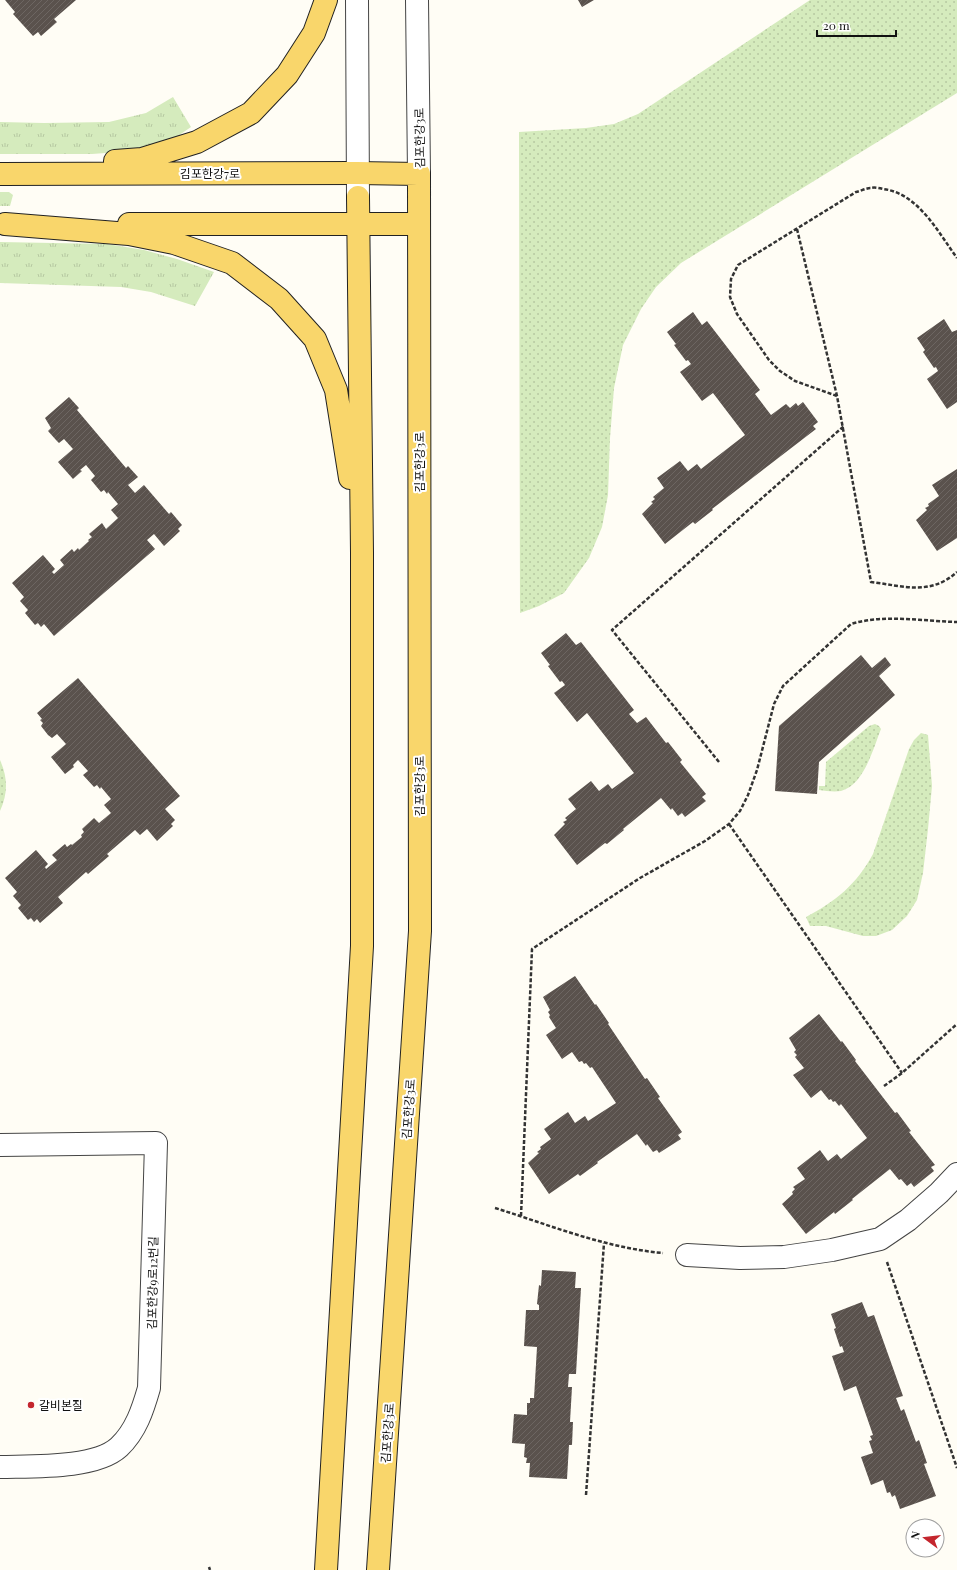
<svg xmlns="http://www.w3.org/2000/svg" width="957" height="1570" viewBox="0 0 957 1570" font-family="'Playfair Display','Noto Sans KR',serif">
  <style>
    .grass { fill: url(#grass-tufts) }
    .park { fill: url(#park-dots) }
    .building { fill: url(#building-hatch) }
    .lines { fill: none; stroke-linecap: round; stroke-linejoin: round }
    .minor-casing { stroke: #444; stroke-width: 24 }
    .major-casing { stroke: #222; stroke-width: 24 }
    .path { stroke: #333; stroke-width: 2.5; stroke-dasharray: 4 2; stroke-linecap: butt }
    .minor { stroke: #fff; stroke-width: 22 }
    .major { stroke: #f9d66b; stroke-width: 22 }
    .poi-dot { fill: #c4262e; stroke: #fff; stroke-width: 1.5 }
    .labels { text-anchor: middle; dominant-baseline: central; stroke-width: 4; stroke-linejoin: round; paint-order: stroke }
    .street-label { font-size: 12px; fill: #111; stroke: #fff }
    .poi-label { font-size: 12px; fill: #111; stroke: #fff; text-anchor: start }
  </style>
  <defs>
    <pattern id="grass-tufts" width="24" height="20" patternUnits="userSpaceOnUse"><rect width="24" height="20" fill="#d5ebbd"/><path d="M3 7l-1-3M5 7V3M7 7l1-3M15 17l-1-3M17 17v-4M19 17l1-3" fill="none" stroke="#b6c8a1"/></pattern>
    <pattern id="park-dots" width="8" height="8" patternUnits="userSpaceOnUse"><rect width="8" height="8" fill="#d5ebbd"/><path d="M2 2h.1M6 6h.1" fill="none" stroke="#b6c8a1" stroke-width="1.8" stroke-linecap="round"/></pattern>
    <pattern id="building-hatch" width="6" height="6" patternUnits="userSpaceOnUse"><rect width="6" height="6" fill="#5a524d"/><path d="M-1 1l2-2M0 6l6-6M5 7l2-2" fill="none" stroke="#6d6662"/></pattern>
  </defs>
  <rect width="100%" height="100%" fill="#fffdf5"/>
  <!-- grass -->
  <path class="grass" d="M173 97 191 127 169 142 133 151 92 154H0V122L44 123 109 122 146 113Z
    M0 192H9L13 195 10 206H0Z
    M0 242 107 244 144 250 177 259 214 272 195 306 151 292 121 287 0 283Z"/>
  <!-- park -->
  <path class="park" d="M810 0H957V93L681 263 656 287 641 309 623 345 614 388 610 438 608 495 602 527 589 558 564 593 539 606 520 613 519 132 586 128 614 124 638 114Z
    M875 724 879 726 881 729C873 749 864 785 841 791 834 792 826 791 819 790V786H825L826 762 869 726Z
    M921 733 928 735 932 786 928 829 923 873 917 900 907 916 892 930 876 936H863L826 926H810L806 917C836 901 856 885 873 854L909 749 914 740Z
    M0 760C8 778 8 793 0 811Z"/>
  <!-- building -->
  <path class="building" d="M5 0H76L54 19 57 22 41 36 38 32 33 36 13 14 15 12Z
    M578 0H594L582 7Z
    M693 312 702 325 707 321 760 390 755 394 771 415 786 404 790 408 796 403 798 406 803 402 818 422 813 426 816 429 712 509 713 510 695 524 693 522 665 544 642 514 653 503 651 502 655 499 653 497 664 488 657 478 680 461 688 471 697 464 701 469 745 435 713 393 702 401 680 372 691 364 688 360 686 361 674 345 676 344 667 332Z
    M944 319 952 332 957 330V402L947 409 927 379 938 371 936 367 934 368 923 352 925 350 917 338Z
    M69 397 79 408 77 410 126 468 128 466 138 477 128 485 135 493 144 485 169 514 171 512 182 525 178 529 180 531 164 546 154 534 147 540 155 549 54 636 44 624 41 627 38 623 35 625 25 613 28 610 20 601 24 597 12 583 43 555 55 569 52 572 54 574 64 565 60 560 72 549 74 552 78 548 79 550 89 541 88 540 92 537 89 534 102 523 106 529 118 518 111 510 118 504 108 492 107 494 104 490 101 492 91 480 95 476 86 465 80 470 82 471 73 479 58 462 73 449 64 439 59 443 56 440 48 431 51 428 45 418Z
    M957 469V538L937 551 916 520 927 510 925 508 929 506 928 504 939 496 932 485Z
    M566 633 576 645 581 642 634 710 629 714 637 723 646 717 666 743 668 742 682 760 680 762 706 794 702 797 706 801 685 817 682 813 678 816 672 808 671 810 661 798 623 829 624 830 607 844 605 843 577 865 554 835 565 824 563 822 567 820 565 818 576 809 568 799 591 781 599 791 608 784 612 789 634 773 587 713 577 722 554 693 565 685 562 681 560 682 548 666 550 665 541 653Z
    M861 655 872 668 885 657 891 665 879 676 895 695 819 762 817 794 775 791 779 726Z
    M78 678 180 796 165 809 175 820 171 824 173 826 157 841 147 829 140 835 135 830 107 854 109 856 88 874 86 872 58 897 63 903 40 923 37 919 34 922 31 918 28 920 18 908 21 905 13 896 17 892 5 878 36 850 48 864 45 867 46 869 57 860 52 855 65 844 67 847 71 844 72 845 82 837 81 835 84 832 82 829 94 818 99 823 111 813 104 805 111 799 101 787 100 789 97 785 94 787 83 775 88 771 78 760 73 765 74 767 65 774 51 757 66 744 57 734 52 738 48 735 41 726 43 723 40 720 42 719 37 713Z
    M575 976 595 1005 596 1004 609 1023 608 1024 645 1079 647 1078 660 1097 658 1098 682 1132 678 1135 681 1139 659 1153 657 1150 653 1152 647 1144 646 1146 637 1134 597 1162 598 1163 580 1176 578 1174 549 1194 528 1163 539 1153 537 1152 541 1149 540 1147 551 1139 544 1129 568 1112 575 1123 585 1116 588 1121 616 1103 592 1067 590 1068 586 1063 584 1064 582 1061 579 1062 572 1052 562 1059 546 1035 556 1028 549 1017 550 1015 548 1012 550 1010 543 997Z
    M819 1014 841 1042 842 1041 856 1060 855 1061 895 1113 897 1112 911 1131 909 1132 935 1165 931 1167 934 1171 914 1187 911 1183 907 1186 901 1179 899 1180 890 1169 852 1199 853 1200 835 1214 834 1212 806 1234 782 1204 793 1194 792 1192 795 1189 793 1187 805 1179 797 1168 820 1150 828 1161 837 1154 841 1159 867 1138 841 1104 839 1106 835 1101 833 1102 831 1099 829 1100 821 1090 811 1098 793 1075 804 1068 795 1057 797 1055 794 1052 796 1050 789 1038Z
    M542 1270 576 1272 575 1288H581L576 1374H569L568 1387H572L570 1422H573L572 1445H569L567 1479 529 1477 530 1463H526L527 1458 524 1457 525 1444 512 1443 514 1414 527 1415V1403H530V1398H534L537 1347 524 1346 526 1310H539V1305L537 1304 539 1285 541 1286Z
    M862 1302 868 1317 874 1315 903 1396 896 1398 901 1411 904 1409 916 1442 919 1440 927 1463 924 1464 936 1496 900 1509 895 1495 892 1497 890 1492 887 1493 883 1480 871 1485 861 1457 873 1453 869 1441 872 1440 870 1436 873 1435 856 1386 844 1391 832 1356 844 1352 842 1346 840 1347 834 1329 836 1328 831 1314Z"/>
  <g class="lines">
    <defs>
      <path id="minor" d="M357 0 358 197
        M417 0 419 174
        M0 1145 156 1143 149 1388C143 1409 136 1431 119 1447 95 1469 32 1466 0 1467
        M687 1255 740 1258 784 1257 832 1250 880 1239 908 1220 939 1193 957 1174"/>
      <path id="major" d="M115 161 142 159 197 142 251 113 287 75 314 33 326 0
        M0 174 357 173 419 174 420 931 378 1570
        M5 224 129 234 174 243 232 263 279 299 315 339 336 390 350 478
        M129 224H419
        M326 1570 362 946V552L358 197"/>
    </defs>
    <!-- minor casing -->
    <use href="#minor" class="minor-casing"/>
    <!-- major casing -->
    <use href="#major" class="major-casing"/>
    <!-- path -->
    <path class="path" d="M797 229 837 396 871 582C904 586 930 596 957 572
      M837 396 795 381 780 371 769 360 737 314 730 297 731 279 738 265 856 192C861 191 866 188 871 188 874 187 879 188 883 189 918 193 938 232 957 258
      M719 762 612 630 844 426
      M729 824 902 1073
      M884 1086 902 1073 957 1024
      M495 1208C550 1225 605 1248 663 1253
      M521 1216 532 949 640 878 705 841 729 824 740 811 748 795 757 770 774 704 783 686 851 624C884 614 922 621 957 622
      M887 1262 957 1468
      M586 1495 604 1243
      M209 1567 210 1570"/>
    <!-- minor -->
    <use href="#minor" class="minor"/>
    <!-- major -->
    <use href="#major" class="major"/>
  </g>
  <!-- markers -->
  <circle class="poi-dot" cx="31" cy="1405" r="4"/>
  <g class="labels">
    <!-- street labels -->
    <g class="street-label">
      <text transform="translate(419 138) rotate(-91)">김포한강3로</text>
      <text x="210" y="173">김포한강7로</text>
      <text transform="translate(419 462) rotate(-90)">김포한강3로</text>
      <text transform="translate(419 786) rotate(-90)">김포한강3로</text>
      <text transform="translate(408 1109) rotate(-86)">김포한강3로</text>
      <text transform="translate(152 1283) rotate(-89)">김포한강9로12번길</text>
      <text transform="translate(387 1433) rotate(-86)">김포한강3로</text>
    </g>
    <!-- poi labels -->
    <g class="poi-label">
      <text x="39" y="1405">갈비본질</text>
    </g>
  </g>
  <!-- north arrow -->
  <g transform="translate(925 1538) rotate(285)"><circle r="19" fill="#ffffff" stroke="#a0a0a0"/>
  <path d="M0-3L7 15L0 10L-7 15Z" fill="#c4262e"/>
  <text y="-6" font-size="11" font-weight="bold" text-anchor="middle" fill="#111111">N</text>
  </g>
  <!-- scale -->
  <path d="M817 30v6h79v-6" fill="none" stroke="#111111" stroke-width="2"/>
  <text x="823" y="30" font-size="12" fill="#111111" stroke="#ffffff" stroke-width="3" paint-order="stroke">20 m</text>
</svg>
